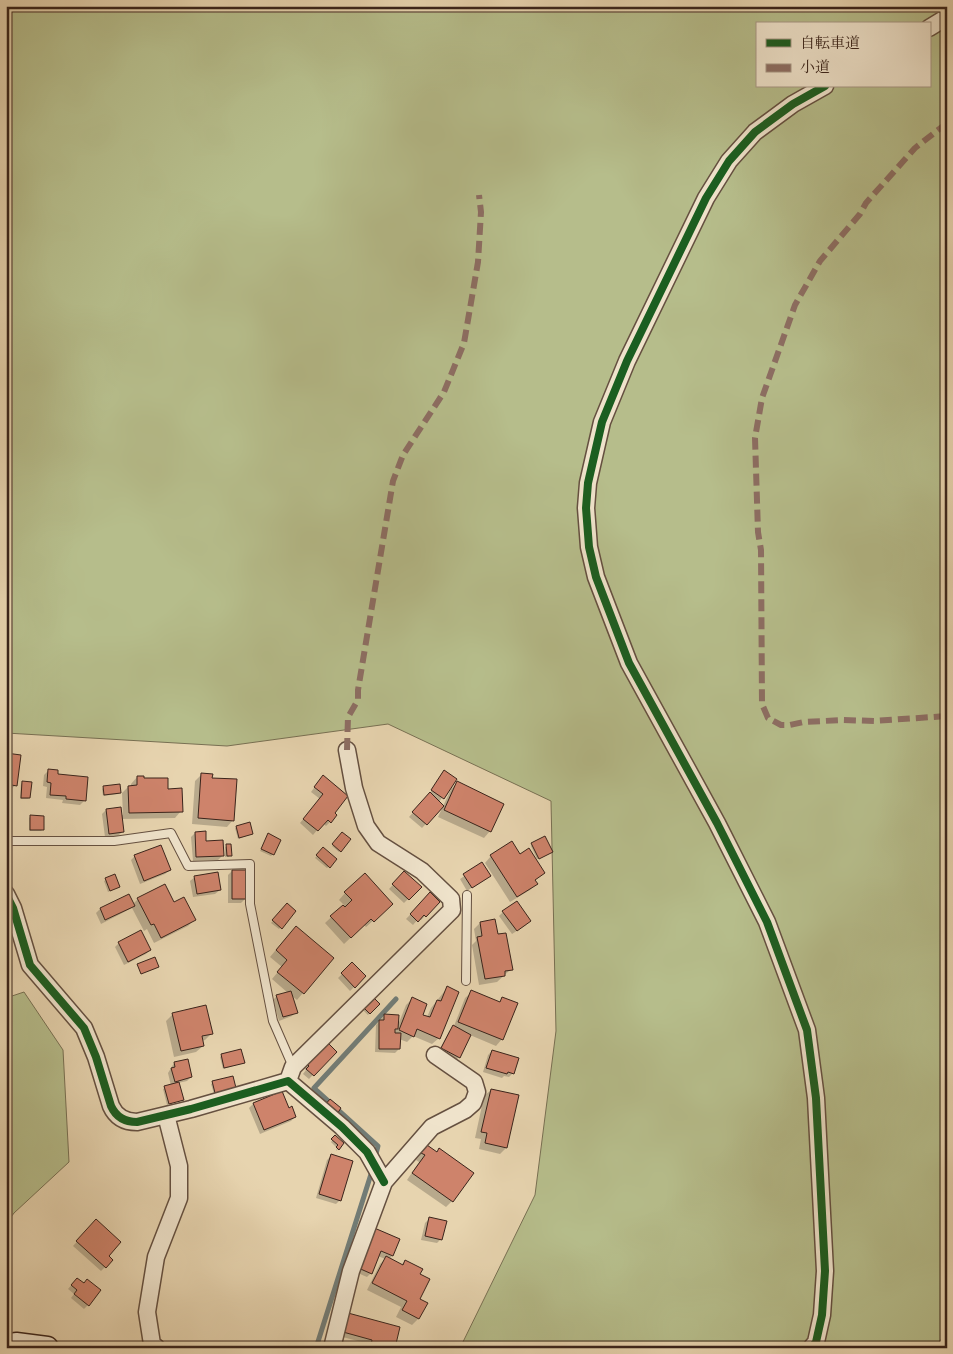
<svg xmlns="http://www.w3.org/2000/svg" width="953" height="1354" viewBox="0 0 953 1354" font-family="'Libre Bodoni','Noto Serif JP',serif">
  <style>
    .green { fill: #b6bd8b; stroke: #787053; fill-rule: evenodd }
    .shadow { fill: #0003 }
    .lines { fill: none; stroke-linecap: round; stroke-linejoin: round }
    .stream { stroke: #727c76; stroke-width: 5 }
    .building { fill: #ce836b; stroke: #3a241b }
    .lane-casing { stroke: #655040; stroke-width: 10 }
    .street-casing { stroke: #655040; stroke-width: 19 }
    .secondary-casing { stroke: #3a241b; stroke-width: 25 }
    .lane { stroke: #efe3cb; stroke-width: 8 }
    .street { stroke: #efe3cb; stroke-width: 16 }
    .secondary { stroke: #efe3cb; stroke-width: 22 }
    .quiet { stroke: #8d6e63; stroke-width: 6; stroke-dasharray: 12 6; stroke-linecap: butt }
    .cycleway-casing { stroke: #efe3cb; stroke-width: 11 }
    .cycleway { stroke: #1b5e20; stroke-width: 8 }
  </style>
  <rect width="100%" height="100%" fill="#e7d4af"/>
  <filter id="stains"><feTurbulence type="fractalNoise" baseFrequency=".004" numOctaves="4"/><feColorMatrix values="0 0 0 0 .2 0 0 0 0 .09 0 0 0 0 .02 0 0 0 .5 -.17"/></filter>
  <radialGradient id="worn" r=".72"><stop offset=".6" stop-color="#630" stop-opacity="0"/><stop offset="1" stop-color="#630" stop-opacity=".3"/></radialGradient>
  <!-- green -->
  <path class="green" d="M6 6H947V1329L936 1348H815L790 1345 785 1348H460L535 1195 556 1031 551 801 388 724 227 746 6 733ZM757 24H929V86H757Z
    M24 992 63 1050 69 1162 14 1213 6 1224V998Z"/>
  <!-- shadow -->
  <path class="shadow" d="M6 754 16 785 11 789H6Z
    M48 771 57 775 84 801 80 805 62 803 63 800 46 798 47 787 43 786 44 775Z
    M444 772 455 779 439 802 443 806 422 828 409 817 428 796Z
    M202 774 211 779 233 820 227 827 192 824 195 781Z
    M137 777 167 790 181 811 175 818 121 819 122 832 118 836 105 837 102 814 106 810 123 815 122 793 128 787H131V784Z
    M319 781 333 813 330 822 326 826 323 823 313 835 300 823 320 799 311 792Z
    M23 782 29 798 28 799H20L21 784Z
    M457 783 490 831 484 838 438 817 451 789Z
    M104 787 120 793 118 794 103 796 102 789Z
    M30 817 43 829 41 831H29V818Z
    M237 827 252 834 238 839 235 828Z
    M195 833 205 842 223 855 218 860 193 861 191 837Z
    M342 834 349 840 339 852 332 846Z
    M267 837 273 854 271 856 260 851Z
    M532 844 550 853 537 859 531 846Z
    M227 846 230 855 229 857H225V847Z
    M323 848 336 859 327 868 315 858Z
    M135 856 170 870 165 874 140 884 131 860Z
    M491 856H520L544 873 534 881 536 884 530 890 510 902 485 863Z
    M482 864 489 876 467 891 460 879Z
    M232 871 245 899 241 903H228V875Z
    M405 872 420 887 404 903 389 889Z
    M114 876 117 888 108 892 104 881Z
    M195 877 220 890 215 894 193 897 190 881Z
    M345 893 385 910 366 927 364 925 344 944 325 923 344 905 339 900Z
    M430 894 438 902 421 920 419 918 413 925 406 919Z
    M129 895 133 904 138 899 195 919 188 926 154 943 147 929 144 931 132 908 101 924 96 913 100 909Z
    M287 905 295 911 279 929 271 923Z
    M503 912 526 925 512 934 499 916Z
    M494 920 497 935 511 969 497 982 479 985 472 945 476 941 474 929 480 923Z
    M289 934 332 958 297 1000 292 996 296 1012 292 1016 279 1021 273 1000 277 996 288 993 272 979 282 967 270 957Z
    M119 943 150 950 146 954 124 965 115 947Z
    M352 964 365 976 350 991 338 978Z
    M447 988 439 1038 432 1044 413 1036 407 1042 399 1039V1049L395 1053 375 1052 376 1025 384 1016 398 1025 406 1005 412 999 422 1015 427 1017 431 1008Z
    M472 992 499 1003 503 998 502 1039 496 1046 470 1035 459 1057 455 1061 438 1053 449 1031 454 1026 465 998Z
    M373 999 378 1004 368 1015 363 1010Z
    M173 1014 211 1034 205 1040 202 1041 203 1046 196 1052 174 1057 166 1021Z
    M326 1043 335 1052 309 1079 303 1074 306 1070 303 1067Z
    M492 1051 513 1073 509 1077 504 1076 502 1078 483 1072 488 1055Z
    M222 1055 243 1063 223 1069 220 1057Z
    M174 1063 191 1077 187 1081 178 1083 182 1100 167 1105 163 1089 171 1086 168 1073Z
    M213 1083 233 1089 214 1094 211 1084Z
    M491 1090 506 1148 500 1154 479 1149 481 1139 475 1138 484 1096Z
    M253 1104 288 1110 295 1117 291 1121 260 1134 249 1108Z
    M335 1137 343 1144 336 1151 337 1148 331 1142Z
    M427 1146 452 1201 446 1207 407 1180 419 1162 416 1160Z
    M332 1155 340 1200 336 1204 316 1198 327 1160Z
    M429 1219 441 1239 437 1243 421 1240 425 1223Z
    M96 1221 107 1256 112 1260 101 1271 73 1246Z
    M368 1233 392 1256 389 1259 401 1265 405 1261 419 1300 418 1319 412 1325 396 1317 401 1307 367 1290 380 1264 385 1259 378 1256 371 1273 367 1277 353 1271Z
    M73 1283 88 1305 84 1309 71 1298 74 1294 68 1289Z
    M344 1319 393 1348H368L369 1344 339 1336Z"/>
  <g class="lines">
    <!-- stream -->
    <path class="stream" d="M375 1158 378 1146 314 1088 396 999
      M316 1348 372 1171"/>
  </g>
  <!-- building -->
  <path class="building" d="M6 753 21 755 17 786 6 784Z
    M48 769 58 770V774L88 777 86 801 66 799V796L50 795 51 783 47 782Z
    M444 770 457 779 444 799 431 790Z
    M201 773 213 774 212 778 237 779 234 821 198 818Z
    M323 775 348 796 335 813 337 815 331 823 328 820 318 831 303 819 323 794 314 787Z
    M137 776H144V778H168V789L182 788 183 812 129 813 128 786 137 785Z
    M22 781 32 782 30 798H21Z
    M457 781 504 804 491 832 444 810Z
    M120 784 121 793 104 795 103 786Z
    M430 792 444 806 427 825 412 812Z
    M121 807 124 832 109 834 106 809Z
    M30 815 44 816V830H30Z
    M250 822 253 834 239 838 236 826Z
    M206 831V841L223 840 224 856 196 857 195 832Z
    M342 832 351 839 341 852 332 844Z
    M268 833 281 840 274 855 261 849Z
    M545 836 553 852 539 859 531 843Z
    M512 841 520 854 529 848 545 873 535 880 538 884 517 897 490 855Z
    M226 844H231L232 856H227Z
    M161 845 171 870 144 881 134 855Z
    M323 847 337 859 330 868 316 855Z
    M482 862 491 876 472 888 463 874Z
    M232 870H247L246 899H232Z
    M404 871 422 887 409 900 392 884Z
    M218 872 221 890 197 894 194 876Z
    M365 873 393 904 374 922 371 919 351 938 330 916 343 905 345 907 352 900 344 892Z
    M115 874 120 887 110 891 105 878Z
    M165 884 174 902 184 897 196 920 161 938 154 924 151 925 137 898Z
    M430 892 440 902 426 917 424 915 418 922 410 914Z
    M129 894 135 906 105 920 100 908Z
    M517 901 531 921 517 931 502 911Z
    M287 903 296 911 282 929 272 920Z
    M495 919 498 934 506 933 513 970 505 971V976L485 979 477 937 482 936 480 922Z
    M296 926 334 958 304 994 277 972 287 960 276 950Z
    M141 930 151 950 128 962 118 942Z
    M155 957 159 967 141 974 137 964Z
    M352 962 366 976 355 988 341 973Z
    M447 986 459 992 440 1039 417 1029 414 1037 399 1030 412 997 427 1004 423 1015 430 1017 437 1000 441 1001Z
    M471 990 500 1002 502 997 518 1003 503 1040 458 1022Z
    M291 991 298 1013 283 1017 276 995Z
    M373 997 380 1004 370 1014 363 1007Z
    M206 1005 213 1034 202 1036 204 1046 181 1051 172 1013Z
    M384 1014 399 1015 398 1029H395V1033H401L400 1049H379V1020H384Z
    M453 1025 471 1035 460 1058 441 1048Z
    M326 1041 337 1052 314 1076 306 1069 309 1066 306 1063Z
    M241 1049 245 1063 224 1068 221 1054Z
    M492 1050 519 1058 514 1074 508 1072 507 1074 486 1068Z
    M188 1059 192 1077 175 1082 171 1068 175 1067 174 1062Z
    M233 1076 236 1088 215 1093 212 1081Z
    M179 1082 184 1100 169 1104 164 1086Z
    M491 1089 519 1095 507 1148 485 1143 487 1133 481 1132Z
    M282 1091 289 1108 292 1106 296 1117 264 1130 253 1103Z
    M330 1099 341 1108 337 1114 325 1105Z
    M335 1135 344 1143 339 1150 336 1147 338 1145 331 1139Z
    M427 1145 437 1152 439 1148 474 1173 453 1202 412 1173 425 1155 421 1153Z
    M331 1154 353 1161 341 1201 319 1194Z
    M429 1217 447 1221 442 1240 425 1236Z
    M96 1219 121 1242 109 1256 113 1260 106 1268 76 1241Z
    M372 1227 400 1239 393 1256 381 1251 372 1274 356 1267Z
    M386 1256 403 1265 405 1260 423 1269 420 1274 430 1279 420 1299 428 1303 419 1319 402 1310 407 1301 372 1283Z
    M77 1278 84 1283 87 1279 101 1290 89 1306 74 1294 77 1290 71 1285Z
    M348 1313 400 1327 395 1348H381L371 1345 372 1340 343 1332Z"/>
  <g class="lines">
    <defs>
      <path id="lane" d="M6 841H114L171 833 188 866 250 864V904L273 1021 293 1067
        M466 981 467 895"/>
      <path id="street" d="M929 28 947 17
        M6 894 13 908 30 965 84 1028 96 1057 111 1106C116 1117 125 1122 137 1122L191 1109 288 1081 342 1127 367 1152 384 1182
        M288 1081 293 1067 452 910 451 899 422 871 378 843 366 826 354 788 347 750
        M157 1348 152 1344 147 1312 156 1257 179 1198V1166L166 1115
        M332 1348 351 1271 384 1182 432 1127 465 1110 473 1103 477 1092 474 1082 435 1055
        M811 1348 816 1342 822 1315 825 1271 816 1098 807 1030 767 922 717 823 629 663 596 577 589 547 586 508 588 483 602 422 627 361 706 198 729 161 755 132 793 104 825 86"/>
      <path id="secondary" d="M6 1346 16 1344 47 1348"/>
    </defs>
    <!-- lane casing -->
    <use href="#lane" class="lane-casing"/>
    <!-- street casing -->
    <use href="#street" class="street-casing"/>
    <!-- secondary casing -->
    <use href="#secondary" class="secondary-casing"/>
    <!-- lane -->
    <use href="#lane" class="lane"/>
    <!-- street -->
    <use href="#street" class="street"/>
    <!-- secondary -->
    <use href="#secondary" class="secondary"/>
    <!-- quiet -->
    <path class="quiet" d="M947 123 915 148 866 203 860 214 820 261 795 305 762 398 755 438 758 532 761 550 762 704 768 718 781 725H790L804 722 843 720 874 721 947 716
      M347 750 348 717 358 700V690L393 481 403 455 444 392 464 343 478 262 481 212 479 195"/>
    <defs>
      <path id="cycleway" d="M6 894 13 908 30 965 84 1028 96 1057 111 1106C116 1117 125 1122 137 1122L191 1109 288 1081 342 1127 367 1152 384 1182
        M811 1348 816 1342 822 1315 825 1271 816 1098 807 1030 767 922 717 823 629 663 596 577 589 547 586 508 588 483 602 422 627 361 706 198 729 161 755 132 793 104 825 86"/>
    </defs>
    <!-- cycleway casing -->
    <use href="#cycleway" class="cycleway-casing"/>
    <!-- cycleway -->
    <use href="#cycleway" class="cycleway"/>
  </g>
  <!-- margin -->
  <rect width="953" height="1354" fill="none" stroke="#e7d4af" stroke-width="25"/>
  <rect x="8" y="8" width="938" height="1339" fill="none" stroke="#3a241b" stroke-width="2.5"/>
  <rect x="12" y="12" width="928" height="1329" fill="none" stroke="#3a241b"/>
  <!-- legend -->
  <rect x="756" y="22" width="175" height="65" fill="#efe3cb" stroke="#a79785"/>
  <rect x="766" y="39" width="25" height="8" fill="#1b5e20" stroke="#a79785"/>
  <text x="800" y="48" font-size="15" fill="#3a241b">自転車道</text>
  <rect x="766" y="64" width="25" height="8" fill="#8d6e63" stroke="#a79785"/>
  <text x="800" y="72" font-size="15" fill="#3a241b">小道</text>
  <rect width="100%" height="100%" filter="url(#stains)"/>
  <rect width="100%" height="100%" fill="url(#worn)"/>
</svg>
